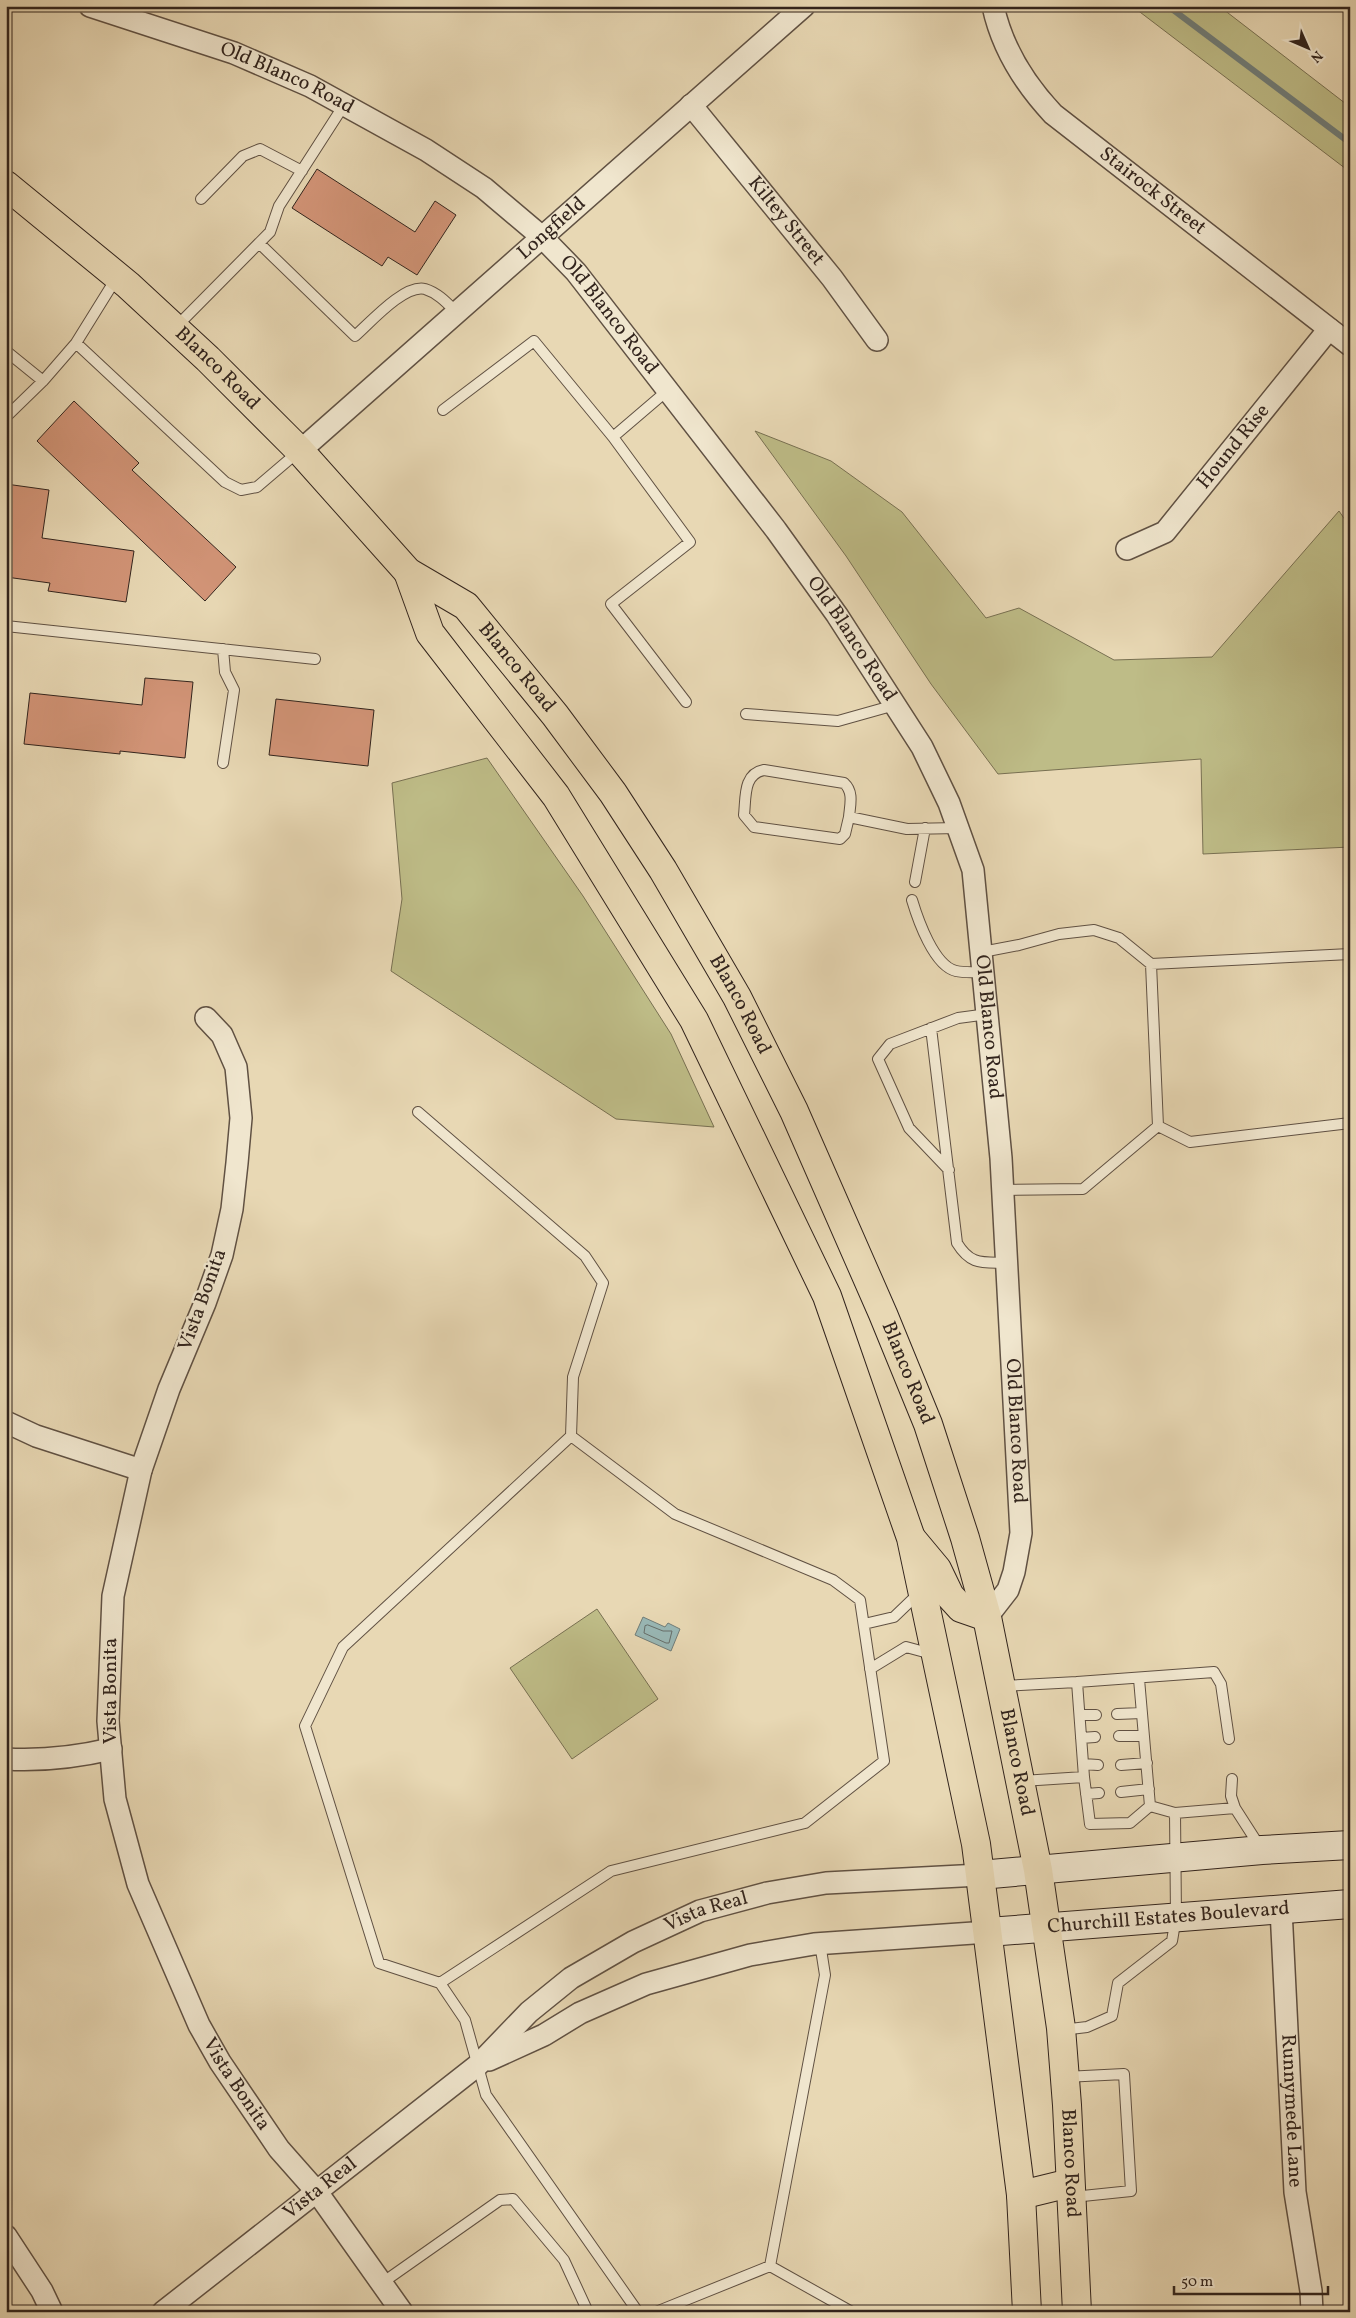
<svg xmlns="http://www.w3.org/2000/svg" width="1356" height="2318" viewBox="0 0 1356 2318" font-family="Vollkorn,serif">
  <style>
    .green { fill: #bebc87; stroke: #787052 }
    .water { fill: #99b8b6; stroke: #707d79 }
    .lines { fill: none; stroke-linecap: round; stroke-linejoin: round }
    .shore { stroke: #666e6a; stroke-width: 1 }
    .stream { stroke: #707d79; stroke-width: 6 }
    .building { fill: #d29477; stroke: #32241d }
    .lane-casing { stroke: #605143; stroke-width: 12 }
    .street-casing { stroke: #605143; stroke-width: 24 }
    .secondary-casing { stroke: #32241d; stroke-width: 30 }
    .primary-casing { stroke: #32241d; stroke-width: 30 }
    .lane { stroke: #f0e6ce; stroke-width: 10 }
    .street { stroke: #f0e6ce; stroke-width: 21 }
    .secondary { stroke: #f0e6ce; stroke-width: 28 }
    .primary { stroke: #e8d8b4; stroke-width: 28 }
    .labels { text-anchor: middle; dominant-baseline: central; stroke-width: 5; stroke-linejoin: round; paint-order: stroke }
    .street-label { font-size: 20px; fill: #32241d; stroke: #f0e6ce }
  </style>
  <rect width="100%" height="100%" fill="#e8d8b4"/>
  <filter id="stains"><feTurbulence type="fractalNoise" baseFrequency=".004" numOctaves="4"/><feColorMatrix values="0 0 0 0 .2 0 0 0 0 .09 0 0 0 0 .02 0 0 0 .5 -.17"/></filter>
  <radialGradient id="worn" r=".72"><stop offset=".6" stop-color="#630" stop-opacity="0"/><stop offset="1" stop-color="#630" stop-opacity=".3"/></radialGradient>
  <!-- green -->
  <path class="green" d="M1132 6H1219L1350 107V172Z
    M755 431 831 461 902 512 986 618 1019 608 1114 660 1212 657 1339 511 1350 527V847L1203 854 1201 759 998 774 931 684 846 556Z
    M487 758 583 896 671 1034 714 1127 616 1119 391 971 402 899 392 783Z
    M597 1609 658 1699 572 1759 510 1668Z"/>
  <!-- water -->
  <path class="water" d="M643 1617 665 1627 668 1623 680 1629 671 1651 635 1635Z"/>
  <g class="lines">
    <!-- shore -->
    <path class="shore" d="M648 1625 663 1631H672L669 1643H666L644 1633 645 1626Z"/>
    <!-- stream -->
    <path class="stream" d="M1168 6 1350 143"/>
  </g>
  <!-- building -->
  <path class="building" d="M317 169 415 232 435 201 456 215 417 275 388 257 382 266 292 208Z
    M74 401 139 463 132 470 236 567 205 601 37 441Z
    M6 484 49 490 42 538 134 551 126 602 48 591 50 583 6 577Z
    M145 678 193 682 185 758 120 751V754L24 744 30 693 142 705Z
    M276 699 374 710 368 766 269 755Z"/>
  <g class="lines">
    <defs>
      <path id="lane" d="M201 199 243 156 260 149 302 171
        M259 243 355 336C370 323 404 284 425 289 438 293 447 303 456 312
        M176 327 270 232 279 206 344 105
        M76 343 225 482 241 490 257 487 298 452
        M6 351 43 381
        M668 390 613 437 690 542 611 604 686 702
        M443 410 534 341 613 437
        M6 417 43 381 76 343 117 277
        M6 626 315 659
        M746 714 838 721 895 705
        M223 763 234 690 225 672 223 649
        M849 817C850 805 854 792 844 783L764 770C743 774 746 797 744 815L754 827 840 839 845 834 849 817 907 829 958 828
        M915 882 925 828
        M912 900C918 920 934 966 956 971 965 973 975 972 984 972
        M982 952 1019 945 1059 934 1094 930 1119 938 1151 964 1350 954
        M1151 964 1158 1126 1190 1142 1350 1123
        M931 1028 957 1243C971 1266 983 1262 1007 1263
        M418 1112 585 1256 603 1283 573 1377 571 1436 675 1514 833 1580 860 1600 884 1761 805 1823 611 1871 440 1983 465 2020 486 2095 638 2312
        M949 1170 909 1128 878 1059 890 1044 958 1018 988 1014
        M1003 1190 1083 1189 1158 1126
        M864 1624 894 1617 919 1593
        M870 1669 906 1647 932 1654
        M1077 1682 1214 1672 1221 1684 1229 1739
        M1002 1686 1077 1682 1084 1777 1022 1781
        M1117 1714 1142 1713
        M1080 1715H1096
        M1119 1736H1144
        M1081 1738 1095 1737
        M1083 1764 1098 1765
        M1121 1765 1147 1763
        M1084 1777 1090 1824 1130 1823 1150 1806
        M1232 1779 1231 1796 1235 1808
        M1121 1792 1149 1789
        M1086 1794 1099 1793
        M1175 1813 1235 1808 1260 1847
        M440 1983 379 1963 305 1726 343 1647 571 1436
        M1062 2030 1087 2027 1112 2016 1118 1983 1172 1941 1176 1917 1175 1813 1150 1806 1139 1679
        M1065 2077 1124 2074 1131 2191 1073 2197
        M770 2266 852 2312
        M382 2283 500 2200 513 2199 564 2260 588 2312
        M656 2312 770 2266 825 1975 820 1943"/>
      <g id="street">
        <path id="s1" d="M90 6 234 53 310 86 426 150 484 188 542 237 576 272 776 530 837 615 922 747 949 803 973 870 1001 1158 1021 1533 1014 1572 1008 1590 987 1617"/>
        <path id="s2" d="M993 6C1002 48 1024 83 1053 114L1350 345"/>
        <path id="s3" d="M691 105 832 278 877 340"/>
        <path id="s4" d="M300 451 804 6"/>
        <path id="s5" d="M1127 549 1165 532 1329 329"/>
        <path id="s6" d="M206 1018 222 1035 236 1067 241 1118 237 1163 232 1209 222 1255 205 1303 169 1389 141 1470 113 1596 108 1721 115 1799 138 1884 199 2025 220 2062 279 2149 317 2192 402 2312"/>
        <path d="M6 1422 36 1436 141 1470"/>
        <path d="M6 1759C41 1761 77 1757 111 1749"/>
        <path id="s7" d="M1281 1909 1295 2192 1311 2291 1312 2312"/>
        <path d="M489 2060 544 2035 580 2013 646 1984 750 1955 814 1944 988 1932"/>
        <path d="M6 2236 42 2291 52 2312"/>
        <path id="s8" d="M163 2312 478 2065 529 2012 571 1978 633 1942 700 1911 767 1893 826 1883 980 1875"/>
      </g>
      <g id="secondary">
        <path d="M980 1875 1262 1850 1350 1845"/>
        <path id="s9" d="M988 1932 1350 1904"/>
      </g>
      <g id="primary">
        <path id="s10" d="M6 185 128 285 208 359 300 451 408 572 466 606 555 715 613 793 663 870 737 997 794 1111 883 1314 928 1424 965 1538 987 1617 1038 1870 1061 2028 1067 2105 1077 2312"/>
        <path d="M408 572 430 633 556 796 694 1020 827 1296 911 1538 976 1844 1021 2195 1027 2312"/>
        <path d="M912 1539 937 1569 950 1596 961 1608 987 1617"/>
        <path d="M1021 2195 1070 2183"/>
      </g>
    </defs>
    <!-- lane casing -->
    <use href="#lane" class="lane-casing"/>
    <!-- street casing -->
    <use href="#street" class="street-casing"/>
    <!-- secondary casing -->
    <use href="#secondary" class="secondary-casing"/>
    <!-- primary casing -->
    <use href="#primary" class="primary-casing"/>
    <!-- lane -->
    <use href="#lane" class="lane"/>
    <!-- street -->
    <use href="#street" class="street"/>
    <!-- secondary -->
    <use href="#secondary" class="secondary"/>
    <!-- primary -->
    <use href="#primary" class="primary"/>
  </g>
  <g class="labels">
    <!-- street labels -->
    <g class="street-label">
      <text stroke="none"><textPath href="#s1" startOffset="210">Old Blanco Road</textPath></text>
      <text stroke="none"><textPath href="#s2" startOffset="251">Stairock Street</textPath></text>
      <text stroke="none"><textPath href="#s3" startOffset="150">Kiltey Street</textPath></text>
      <text stroke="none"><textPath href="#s4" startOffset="336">Longfield</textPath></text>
      <text stroke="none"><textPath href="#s1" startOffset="615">Old Blanco Road</textPath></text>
      <text stroke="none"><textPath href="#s10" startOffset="280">Blanco Road</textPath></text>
      <text stroke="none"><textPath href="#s5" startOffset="151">Hound Rise</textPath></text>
      <text stroke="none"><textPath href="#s1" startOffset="1020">Old Blanco Road</textPath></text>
      <text stroke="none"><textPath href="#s10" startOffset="706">Blanco Road</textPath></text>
      <text stroke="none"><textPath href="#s10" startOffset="1111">Blanco Road</textPath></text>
      <text stroke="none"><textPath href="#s1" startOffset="1440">Old Blanco Road</textPath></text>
      <text transform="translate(203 1300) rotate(-70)">Vista Bonita</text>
      <text stroke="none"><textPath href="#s10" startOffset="1516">Blanco Road</textPath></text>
      <text stroke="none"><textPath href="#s1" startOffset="1845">Old Blanco Road</textPath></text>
      <text transform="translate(111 1691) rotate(-90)">Vista Bonita</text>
      <text stroke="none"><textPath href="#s10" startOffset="1921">Blanco Road</textPath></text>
      <text stroke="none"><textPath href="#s8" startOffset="679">Vista Real</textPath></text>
      <text stroke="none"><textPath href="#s9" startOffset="181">Churchill Estates Boulevard</textPath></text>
      <text stroke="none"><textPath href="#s6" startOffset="1122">Vista Bonita</textPath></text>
      <text stroke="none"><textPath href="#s7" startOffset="202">Runnymede Lane</textPath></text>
      <text stroke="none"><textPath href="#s10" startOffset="2326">Blanco Road</textPath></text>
      <text stroke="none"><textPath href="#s8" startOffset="200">Vista Real</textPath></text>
    </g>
  </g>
  <!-- margin -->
  <rect width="1356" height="2318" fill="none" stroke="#e8d8b4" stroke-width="25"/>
  <rect x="8" y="8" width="1341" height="2303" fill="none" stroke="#32241d" stroke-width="2.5"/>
  <rect x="12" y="12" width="1331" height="2293" fill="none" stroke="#32241d"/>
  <!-- north arrow -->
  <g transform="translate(1308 48) rotate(135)" stroke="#f0e6ce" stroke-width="4" paint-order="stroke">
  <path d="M0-4L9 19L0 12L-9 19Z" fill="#32241d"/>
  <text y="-8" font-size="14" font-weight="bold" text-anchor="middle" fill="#32241d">N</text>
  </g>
  <!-- scale -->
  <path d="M1174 2286v8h154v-8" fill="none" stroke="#32241d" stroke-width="2.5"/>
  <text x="1181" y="2286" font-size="15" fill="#32241d" stroke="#f0e6ce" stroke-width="4" paint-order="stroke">50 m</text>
  <rect width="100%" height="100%" filter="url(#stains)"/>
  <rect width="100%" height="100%" fill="url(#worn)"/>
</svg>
